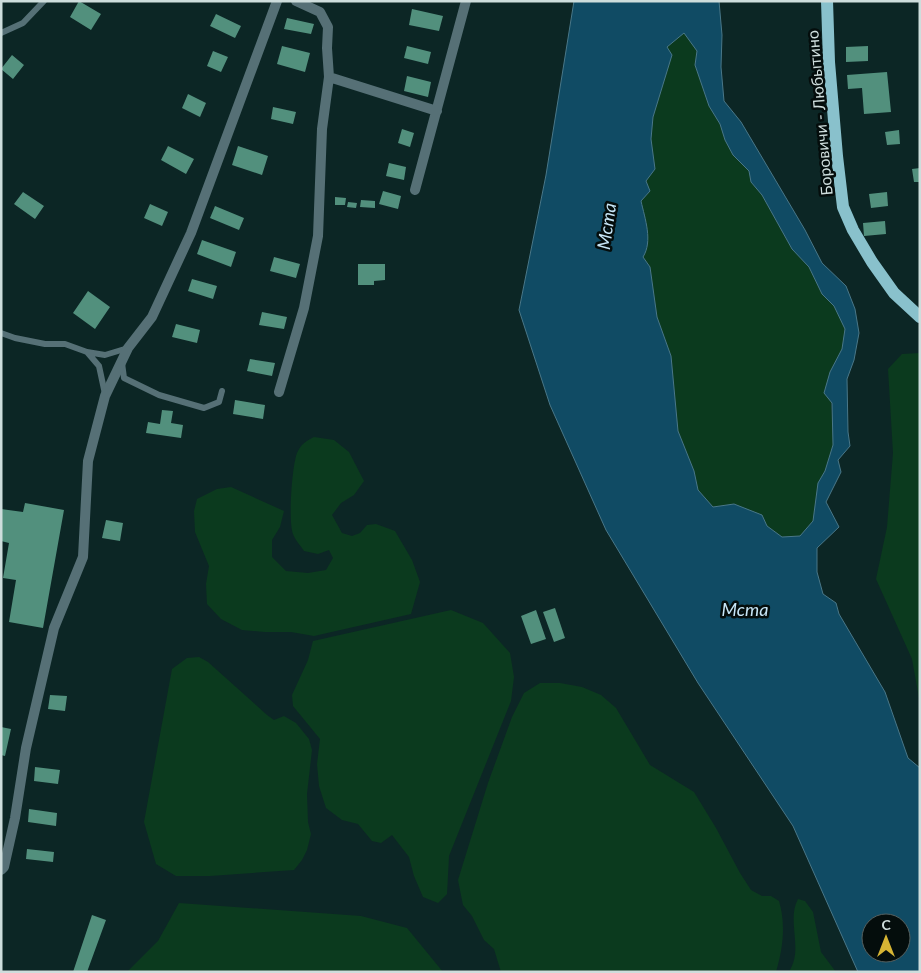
<svg xmlns="http://www.w3.org/2000/svg" width="921" height="973" viewBox="0 0 921 973" font-family="Lato,sans-serif">
  <style>
    .green { fill: #0b3a1e }
    .water { fill: #104b64; stroke: #497788; fill-rule: evenodd }
    .building { fill: #52907d }
    .lines { fill: none; stroke-linecap: round; stroke-linejoin: round }
    .service { stroke: #567076; stroke-width: 6 }
    .minor { stroke: #567076; stroke-width: 10 }
    .primary { stroke: #89c1cc; stroke-width: 12 }
    .labels { text-anchor: middle; dominant-baseline: central; stroke-width: 5; stroke-linejoin: round; paint-order: stroke }
    .street-label { font-size: 16px; fill: #cedddc; stroke: #040d0c }
    .water-label { font-size: 18px; font-style: italic; fill: #c7e6f7; stroke: #040d0c }
  </style>
  <rect width="100%" height="100%" fill="#0c2625"/>
  <!-- green -->
  <path class="green" d="M684 32 697 51 695 65 709 106 720 124 725 140 733 155 749 171 751 182 762 195 792 249 809 267 822 294 834 306 845 329 842 349 830 372 833 445 825 471 818 483 813 521 800 536 782 537 734 504 713 507 698 490 694 471 678 431 671 356 657 317 650 267 643 257 641 201 650 191 646 181 655 169 651 139 653 117 660 93 666 47Z
    M920 353V704L912 659 876 579 887 527 893 453 888 369 902 354Z
    M314 437 334 440 349 452 364 481 354 495 341 503 332 515 342 533 352 536 360 533 367 525 376 524 395 531 412 560 420 582 411 614 314 636 291 632H265L242 630 221 619 207 604 206 584 209 566 195 532 194 511 197 499 217 489 231 487 284 511 280 527 272 540V557L286 571 308 573 326 570 333 558 329 550 318 554 304 551C301 546 295 540 293 534 288 521 292 466 297 453 301 444 306 441 314 437Z
    M451 610 483 623 510 653 514 677 511 701 449 856 447 894 438 903 423 897 414 876 409 857 392 835 381 843 372 841 358 824 342 820 326 808 319 786 317 764 320 739 293 706 292 695 308 660 313 641Z
    M199 657 208 662 267 715 274 720 284 716 296 723 309 739 312 750 307 794 308 822 311 834 307 850 302 860 294 870 210 876H176L156 864 144 822 172 669 187 658Z
    M540 683H560L582 687 601 695 616 708 650 765 694 792 716 828 740 873 751 890 762 896H771L779 901C786 924 783 949 776 972H501L494 949 484 940 472 916 463 905 458 880 488 783 512 717 524 693Z
    M798 899 805 901 813 912 821 952 836 972H789C791 968 793 964 794 960 799 941 788 917 798 899Z
    M179 903 361 916 407 928 443 972H127L158 941Z"/>
  <!-- water -->
  <path class="water" d="M574 1H719L722 35 721 67 724 101 741 122 805 230 822 263 846 286 855 309 859 333 854 360 847 379 848 432 850 446 838 460 841 472 826 502 839 527 817 548V572L823 594 836 603 839 614 885 692 908 758 920 768V972H858L793 826 698 683 606 530 550 405 519 310 546 175ZM684 33 697 51 695 65 709 106 720 124 725 140 733 155 749 171 751 182 762 195 792 249 809 267 822 294 834 306 845 329 842 349 830 372 824 393 832 403 833 445 825 471 818 483 813 521 800 536 782 537 767 526 762 515 734 504 713 507 698 490 694 471 678 431 671 356 657 317 650 267 643 257C653 241 645 219 641 201L650 191 646 181 655 169 651 139 653 117 672 55 667 47ZM871 923H901V953H871Z"/>
  <!-- building -->
  <path class="building" d="M79 1 101 14 91 30 70 17Z
    M412 9 443 16 439 31 409 25Z
    M216 14 241 26 235 38 210 26Z
    M287 18 314 24 311 34 284 29Z
    M282 46 310 53 305 72 277 64Z
    M407 46 431 52 428 64 404 58Z
    M868 46V61L846 62V47Z
    M213 51 228 57 221 72 207 66Z
    M12 55 24 65 13 79 1 69Z
    M887 72 891 112 864 114 862 88 848 89 847 75Z
    M407 76 431 82 428 97 404 91Z
    M188 94 206 103 200 117 182 108Z
    M273 107 296 112 293 124 271 119Z
    M402 129 414 133 410 147 398 143Z
    M899 130 900 144 887 145 885 132Z
    M168 146 194 159 186 174 161 160Z
    M238 146 268 156 262 175 232 165Z
    M389 163 406 167 404 180 386 176Z
    M920 168V182H914L912 169Z
    M383 191 401 196 398 209 379 204Z
    M23 192 44 206 35 219 14 204Z
    M887 192 888 206 871 208 869 194Z
    M335 197 346 198 345 205H335Z
    M361 200 375 201V208L360 207Z
    M348 202 357 203 356 208 347 207Z
    M150 204 168 212 162 226 144 218Z
    M215 206 244 218 239 230 210 218Z
    M885 221 886 234 864 236 863 223Z
    M202 240 236 252 231 267 197 254Z
    M274 257 300 264 296 278 270 271Z
    M358 264H385V280L374 281V285H358Z
    M192 279 217 286 213 299 188 291Z
    M88 291 110 307 95 329 73 313Z
    M262 312 287 317 284 329 259 325Z
    M176 324 200 330 197 343 172 337Z
    M250 359 275 363 272 376 247 371Z
    M235 400 265 405 263 419 233 414Z
    M162 410 173 411 171 423 183 425 181 438 146 433 148 422 160 424Z
    M25 503 64 510 43 628 9 622 16 580 3 578 9 543 1 541V509L23 512Z
    M106 520 123 523 120 541 102 538Z
    M555 608 565 638 554 642 543 612Z
    M536 610 546 639 531 644 521 616Z
    M50 695 67 696 65 711 48 709Z
    M1 727 11 729 5 756 1 755Z
    M35 767 60 770 58 784 34 781Z
    M29 809 57 813 56 826 28 822Z
    M27 849 54 852 53 862 26 859Z
    M92 915 106 920 87 972H73Z"/>
  <g class="lines">
    <!-- service -->
    <path class="service" d="M1 33 23 23 44 1
      M1 333 15 338 45 344H65L87 352 99 366 105 394
      M87 352 105 355 128 348
      M122 363 124 378 159 395 204 408 219 402 222 391"/>
    <!-- minor -->
    <path class="minor" d="M329 77 437 111
      M415 190 466 1
      M279 392 304 308 318 236 322 129 329 77 327 48 328 27 320 12 296 1
      M1 870 4 867 15 818 26 748 54 628 83 557 88 461 105 396 128 348 152 317 191 233 277 1"/>
    <!-- primary -->
    <path class="primary" d="M827 1 829 62 837 156 843 207 853 230 872 262 894 293 920 317"/>
  </g>
  <g class="labels">
    <!-- street labels -->
    <g class="street-label">
      <text transform="translate(819 113) rotate(-95)">Боровичи - Любытино</text>
    </g>
    <!-- water labels -->
    <g class="water-label">
      <text transform="translate(606 226) rotate(-82)">Мста</text>
      <text x="745" y="609">Мста</text>
    </g>
  </g>
  <!-- border -->
  <rect width="921" height="973" fill="none" stroke="#cedddc" stroke-width="5"/>
  <!-- north arrow -->
  <g transform="translate(886 938)"><circle r="24" fill="#040d0c" stroke="#55605f"/>
  <path d="M0-4L9 19L0 12L-9 19Z" fill="#d6b534"/>
  <text y="-8" font-size="14" font-weight="bold" text-anchor="middle" fill="#cedddc">С</text>
  </g>
</svg>
